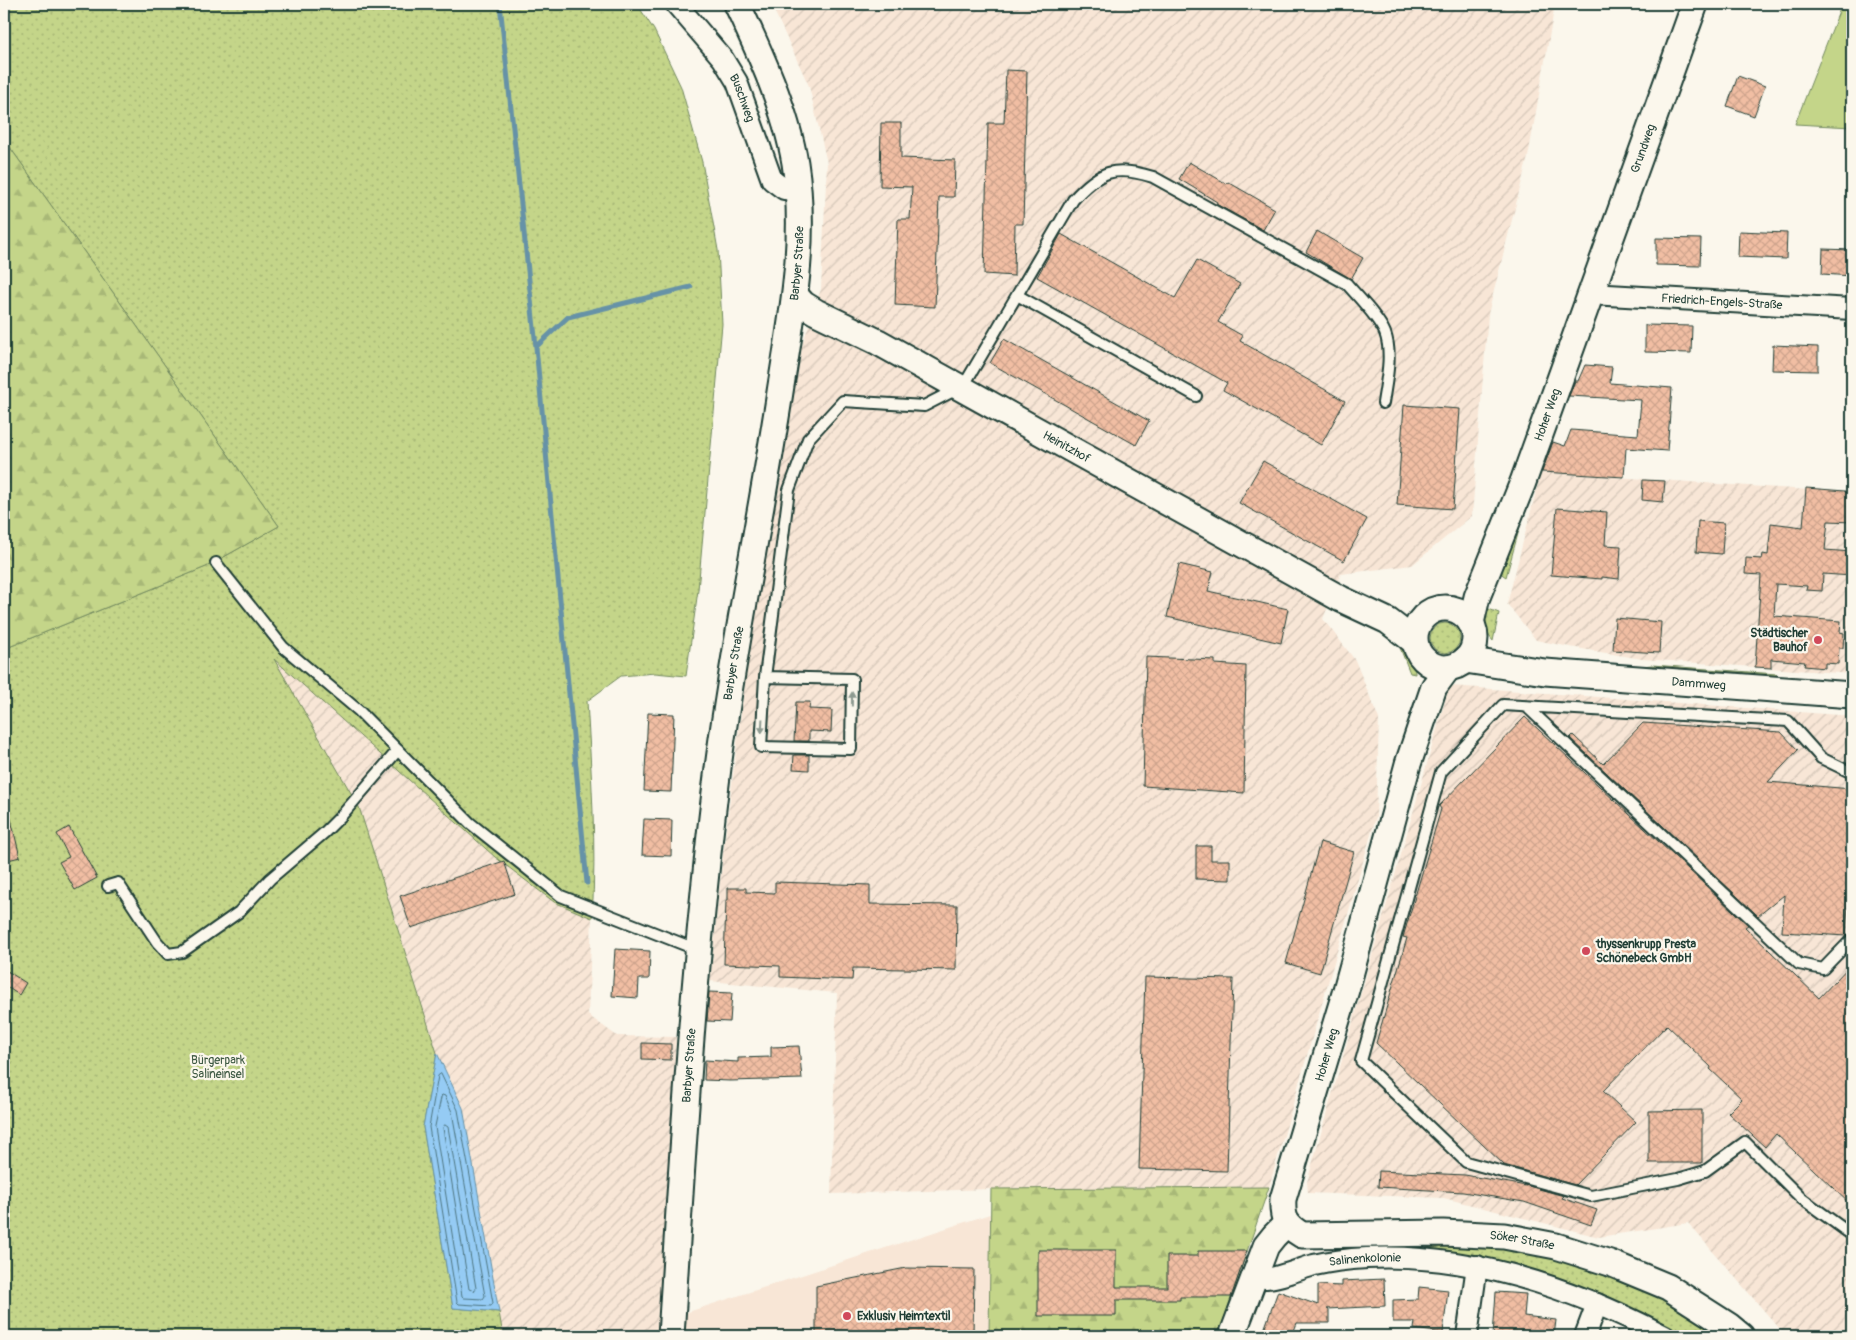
<svg xmlns="http://www.w3.org/2000/svg" width="1856" height="1340" viewBox="0 0 1856 1340" font-family="Pangolin,sans-serif">
  <style>
    .built { fill: #f8e6d6 }
    .industrial { fill: url(#industrial-furrows) }
    .grass { fill: url(#grass-dots); stroke: #72895e }
    .forest { fill: url(#forest-firs); stroke: #72895e }
    .garden { fill: #c4d589; stroke: #72895e }
    .water { fill: #95cbf4; stroke: #6692a7 }
    .lines { fill: none; stroke-linecap: round; stroke-linejoin: round }
    .shore { stroke: #4e7681; stroke-width: 1 }
    .stream { stroke: #6692a7; stroke-width: 5 }
    .building { fill: url(#building-cross-hatch); stroke: #1f3d34 }
    .service-casing { stroke: #1f3d34; stroke-width: 14 }
    .minor-casing { stroke: #1f3d34; stroke-width: 24 }
    .tertiary-casing { stroke: #1f3d34; stroke-width: 29 }
    .service { stroke: #fbf7ec; stroke-width: 10 }
    .minor { stroke: #fbf7ec; stroke-width: 20 }
    .tertiary { stroke: #fbf7ec; stroke-width: 25 }
    .oneway { fill: #8d9a90 }
    .poi-dot { fill: #d1495b; stroke: #fbf7ec; stroke-width: 2 }
    .labels { text-anchor: middle; dominant-baseline: central; stroke-width: 4.5; stroke-linejoin: round; paint-order: stroke }
    .street-label { font-size: 12px; fill: #1f3d34; stroke: #fbf7ec }
    .poi-label { font-size: 12px; font-weight: bold; fill: #1f3d34; stroke: #fbf7ec; text-anchor: start }
    .park-label { font-size: 12px; fill: #405b45; stroke: #fbf7ec }
  </style>
  <defs>
    <pattern id="industrial-furrows" width="10" height="10" patternUnits="userSpaceOnUse" patternTransform="scale(1.25)"><rect width="10" height="10" fill="#f8e6d6"/><path d="M-1 1l2-2M0 10L10 0M9 11l2-2" fill="none" stroke="#d4c6b8"/></pattern>
    <pattern id="grass-dots" width="8" height="8" patternUnits="userSpaceOnUse" patternTransform="scale(1.25)"><rect width="8" height="8" fill="#c4d589"/><path d="M2 2h.1M6 6h.1" fill="none" stroke="#a8b877" stroke-width="1.8" stroke-linecap="round"/></pattern>
    <pattern id="forest-firs" width="22" height="20" patternUnits="userSpaceOnUse" patternTransform="scale(1.25)"><rect width="22" height="20" fill="#c4d589"/><path d="M5 1l3.5 6h-7zM16 11l3.5 6h-7z" fill="#a8b877"/></pattern>
    <pattern id="building-cross-hatch" width="8" height="8" patternUnits="userSpaceOnUse" patternTransform="scale(1.25)"><rect width="8" height="8" fill="#f1bea3"/><path d="M0 0l8 8M0 8l8-8" fill="none" stroke="#cea48d"/></pattern>
  </defs>
  <rect width="100%" height="100%" fill="#fbf7ec"/>
  <filter id="ink" filterUnits="userSpaceOnUse"><feTurbulence type="fractalNoise" baseFrequency=".02" numOctaves="2"/><feDisplacementMap in="SourceGraphic" scale="10" xChannelSelector="R" yChannelSelector="G"/><feConvolveMatrix kernelMatrix="1 2 1 2 8 2 1 2 1" color-interpolation-filters="sRGB"/></filter>
  <g filter="url(#ink)">
    <!-- built -->
    <path class="built" d="M990 1214 989 1336H683L685 1313Z"/>
    <!-- industrial -->
    <path class="industrial" d="M771 4H1555L1528 157 1488 314 1472 516 1412 565 1341 574 1323 619 1355 660 1379 719 1376 817 1269 1187 991 1189 831 1194 837 993 710 981 723 854 750 643 799 354 821 289 827 163 809 86Z
      M1541 472 1852 493V674L1642 659 1570 647 1536 640 1507 604Z
      M272 657 495 857 554 902 592 918 588 1015 617 1036 676 1037 661 1336H503L463 1108 437 1053 359 807Z
      M1452 686 1852 716V1336H1786L1688 1223 1599 1237 1444 1198 1308 1193 1307 1182 1449 687Z"/>
    <!-- grass -->
    <path class="grass" d="M4 4H637L654 30 681 87 702 162 718 250 722 324 698 590 686 676 655 673 621 676 587 701C591 773 597 845 592 918L554 902 495 857 274 659 359 807 437 1053 423 1127 453 1308 499 1312 503 1336H4V649L206 567 279 526 4 139Z
      M1520 518 1522 519 1506 577 1496 570Z
      M1481 606 1499 613 1493 641C1483 629 1481 621 1481 606Z
      M1430 638a15 15 0 1 1 30 0a15 15 0 1 1-30 0Z
      M1397 640C1409 647 1415 659 1415 674L1410 673Z
      M1652 665 1777 674 1771 681 1622 668Z
      M1455 1242C1482 1245 1511 1247 1538 1254 1607 1270 1667 1297 1726 1336H1681L1657 1323 1418 1250Z"/>
    <!-- forest -->
    <path class="forest" d="M4 139 279 526 206 567 4 649Z
      M1269 1187 1218 1336H989L991 1189Z"/>
    <!-- garden -->
    <path class="garden" d="M1842 4H1852V127L1795 124Z"/>
    <!-- water -->
    <path class="water" d="M437 1053 463 1108 499 1312 453 1308 423 1127Z"/>
    <g class="lines">
      <!-- shore -->
      <path class="shore" d="M441 1074 458 1110 493 1303 491 1306 459 1304 457 1302 429 1127 438 1076Z
        M442 1095 445 1096 452 1112 485 1296 483 1299 464 1298 462 1296 435 1127Z
        M445 1125 448 1127 476 1288 474 1291 469 1289 443 1128Z"/>
      <!-- stream -->
      <path class="stream" d="M500 4 536 347 587 883
        M536 347 568 317 691 287"/>
    </g>
    <!-- building -->
    <path class="building" d="M1006 70 1027 71 1023 224H1015L1014 276 984 274 988 123H1004Z
      M1738 76 1765 86 1754 116 1727 106Z
      M881 123H901V158L955 160 954 197H939L935 307 895 305 898 219H910L912 187 880 186Z
      M1189 162 1227 184 1228 182 1275 209 1263 230 1216 204 1217 202 1179 179Z
      M1317 231 1363 258 1351 279 1306 252Z
      M1739 231 1787 233 1786 259 1738 257Z
      M1061 234 1175 298 1197 260 1240 284 1218 322 1243 336 1240 341 1345 401 1321 445 1223 390 1227 383 1037 277Z
      M1656 238 1701 239 1700 266 1656 265Z
      M1823 249 1852 250V276L1822 274Z
      M1645 325 1692 326 1691 353 1645 352Z
      M1004 339 1149 421 1136 445 990 363Z
      M1773 345 1818 347V371L1772 370Z
      M1585 365 1612 367 1610 383 1672 388 1667 451 1626 448 1624 477 1542 472 1553 442 1565 446 1571 430 1638 435 1641 400 1569 396 1575 381H1578Z
      M1404 405 1460 409 1453 509 1397 505Z
      M1263 461 1367 519 1344 561 1239 503Z
      M1643 480 1665 481 1663 502 1642 500Z
      M1806 488 1845 491V492L1852 493V522L1828 521 1825 550 1852 552V576L1823 574 1822 591 1806 590 1807 586 1776 584 1774 616 1841 621 1840 632 1844 633 1843 648H1839L1838 664 1825 663V668L1804 666 1805 662 1771 659V668L1755 667 1761 575 1745 574 1746 558 1762 559 1763 554 1768 555 1771 523 1803 527Z
      M1557 508 1607 512 1605 545 1621 546 1619 579 1602 577V579L1551 575Z
      M1698 521 1724 523 1722 554 1696 552Z
      M1179 564 1213 572 1208 591 1288 609 1281 643 1167 617Z
      M1615 618 1661 622 1659 653 1613 650Z
      M1146 657 1215 660V664L1246 666 1244 793 1143 786Z
      M796 702H810L809 709 832 710 831 732 809 731V741H794Z
      M648 713 674 714 671 792 644 791Z
      M1525 717 1748 925 1745 927 1819 998 1852 963V1206L1776 1134 1765 1147 1728 1113 1742 1099 1710 1069 1711 1067 1667 1025 1603 1091 1636 1122 1575 1185 1504 1165 1376 1043 1407 938 1403 937 1441 809 1439 806Z
      M1643 723 1781 732 1798 750 1768 782 1852 789V835L1846 936 1782 932 1784 895 1758 916 1570 738 1573 735 1603 764Z
      M794 755H809V770L793 769Z
      M4 811H9L20 857 4 861Z
      M644 819 672 820 671 856 642 855Z
      M69 827 97 878 75 890 59 862 69 857 57 834Z
      M1320 842 1354 852 1320 973 1286 963Z
      M1196 846H1211V860H1230V880L1196 879Z
      M504 861 515 894 411 928 400 896Z
      M775 882 870 885V904L957 905 956 970 853 968 852 980 780 977V966L724 964 726 900H728V888H746V892L775 893Z
      M615 949 650 951 649 979H639L638 998 612 996Z
      M4 969 26 983 19 995 4 985Z
      M1145 977 1233 979 1227 1171 1139 1169Z
      M709 992 732 993 730 1022 707 1021Z
      M642 1043 671 1044V1060L642 1059Z
      M799 1046 802 1079 730 1081 704 1080 705 1060 738 1062V1058L771 1057V1047Z
      M1702 1110V1163H1649V1111Z
      M1379 1171 1465 1175 1526 1186 1525 1185 1564 1196 1562 1198 1597 1210 1591 1225 1524 1202 1463 1192 1378 1187Z
      M1038 1250H1116V1287H1167V1256H1198V1251H1247L1231 1297H1180V1300H1116V1316H1038Z
      M906 1268 974 1269 973 1336H816V1286Z
      M1384 1279 1385 1306 1327 1309 1329 1310V1323H1297L1292 1336H1281L1264 1330 1278 1291 1318 1305V1285L1342 1286V1281Z
      M1419 1287 1448 1290 1443 1333 1414 1329 1415 1322H1393V1300L1418 1299Z
      M1496 1292 1526 1294 1524 1316 1556 1320 1554 1336H1493Z"/>
    <g class="lines">
      <defs>
        <path id="service" d="M1017 295 1196 396
          M216 563 283 647 359 711 470 823 561 896 698 950
          M765 677 852 679 851 749 761 747 765 677 789 490 808 439 843 401 924 406 959 388 967 380 1073 200C1100 170 1115 165 1153 177L1347 284C1358 297 1379 318 1385 333 1393 354 1386 382 1383 403
          M1527 707 1799 964 1823 969 1852 939
          M1852 773 1821 758 1788 721 1503 705 1441 772 1361 1061 1466 1162 1591 1196 1678 1179 1705 1171 1745 1142 1801 1198 1852 1235
          M108 886 118 883 157 942 168 954 182 952 239 912 270 879 324 833 342 815 398 750"/>
        <g id="minor">
          <path id="s1" d="M676 4 723 59 737 82 772 180 784 189 798 190"/>
          <path id="s2" d="M1591 294 1852 309"/>
          <path id="s3" d="M1256 1274C1259 1275 1263 1277 1266 1278 1275 1279 1303 1268 1314 1265 1331 1261 1349 1259 1367 1258 1472 1253 1573 1288 1665 1336"/>
          <path d="M1467 1336 1477 1266"/>
          <path d="M1585 1336 1597 1304"/>
        </g>
        <g id="tertiary">
          <path id="s4" d="M795 295 803 304 816 312 878 342 1341 599 1388 621 1414 641"/>
          <circle cx="1445" cy="638" r="30"/>
          <path id="s5" d="M1471 623 1477 597 1523 482 1695 4"/>
          <path id="s6" d="M1465 660 1545 672 1852 695"/>
          <path id="s7" d="M1448 668 1434 687 1408 764 1346 990 1283 1199C1282 1218 1285 1225 1302 1235L1443 1233 1504 1236 1556 1246 1610 1263 1668 1287 1729 1326 1741 1336"/>
          <path id="s8" d="M671 1336C683 1146 694 956 718 768 734 642 761 518 780 392 792 316 807 240 795 163 786 109 760 53 737 4"/>
          <path d="M1232 1336 1266 1246 1274 1236 1287 1223"/>
        </g>
      </defs>
      <!-- service casing -->
      <use href="#service" class="service-casing"/>
      <!-- minor casing -->
      <use href="#minor" class="minor-casing"/>
      <!-- tertiary casing -->
      <use href="#tertiary" class="tertiary-casing"/>
      <!-- service -->
      <use href="#service" class="service"/>
      <!-- minor -->
      <use href="#minor" class="minor"/>
      <!-- tertiary -->
      <use href="#tertiary" class="tertiary"/>
    </g>
    <!-- one-way arrows -->
    <defs><path id="oneway-solid" d="M-6-.8H1V-3.2L6.5 0L1 3.2V.8H-6Z" transform="scale(1.25)"/></defs>
    <g class="oneway">
      <use href="#oneway-solid" transform="translate(852 699) rotate(-89)"/>
      <use href="#oneway-solid" transform="translate(762 726) rotate(93)"/>
    </g>
  </g>
  <!-- markers -->
  <g class="poi-dot">
    <circle cx="1818" cy="640" r="5"/>
    <circle cx="1586" cy="951" r="5"/>
    <circle cx="847" cy="1316" r="5"/>
  </g>
  <g class="labels">
    <!-- street labels -->
    <g class="street-label">
      <text stroke="none"><textPath href="#s1" startOffset="116">Buschweg</textPath></text>
      <text stroke="none"><textPath href="#s5" startOffset="505">Grundweg</textPath></text>
      <text stroke="none"><textPath href="#s8" startOffset="1081">Barbyer Straße</textPath></text>
      <text stroke="none"><textPath href="#s2" startOffset="131">Friedrich-Engels-Straße</textPath></text>
      <text stroke="none"><textPath href="#s5" startOffset="222">Hoher Weg</textPath></text>
      <text stroke="none"><textPath href="#s4" startOffset="312">Heinitzhof</textPath></text>
      <text stroke="none"><textPath href="#s8" startOffset="676">Barbyer Straße</textPath></text>
      <text stroke="none"><textPath href="#s6" startOffset="235">Dammweg</textPath></text>
      <text transform="translate(1327 1055) rotate(-74)">Hoher Weg</text>
      <text stroke="none"><textPath href="#s8" startOffset="271">Barbyer Straße</textPath></text>
      <text stroke="none"><textPath href="#s7" startOffset="822">Söker Straße</textPath></text>
      <text stroke="none"><textPath href="#s3" startOffset="112">Salinenkolonie</textPath></text>
    </g>
    <!-- poi labels -->
    <g class="poi-label">
      <text x="1808" y="633" text-anchor="end">Städtischer<tspan x="1808" dy="14">Bauhof</tspan></text>
      <text x="1596" y="944">thyssenkrupp Presta<tspan x="1596" dy="14">Schönebeck GmbH</tspan></text>
      <text x="857" y="1316">Exklusiv Heimtextil</text>
    </g>
    <!-- park labels -->
    <g class="park-label">
      <text x="218" y="1060">Bürgerpark<tspan x="218" dy="14">Salineinsel</tspan></text>
    </g>
  </g>
  <!-- margin -->
  <rect width="1856" height="1340" fill="none" stroke="#fbf7ec" stroke-width="20"/>
  <rect x="10" y="10" width="1836" height="1320" fill="none" stroke="#1f3d34" stroke-width="2" filter="url(#ink)"/>
</svg>
